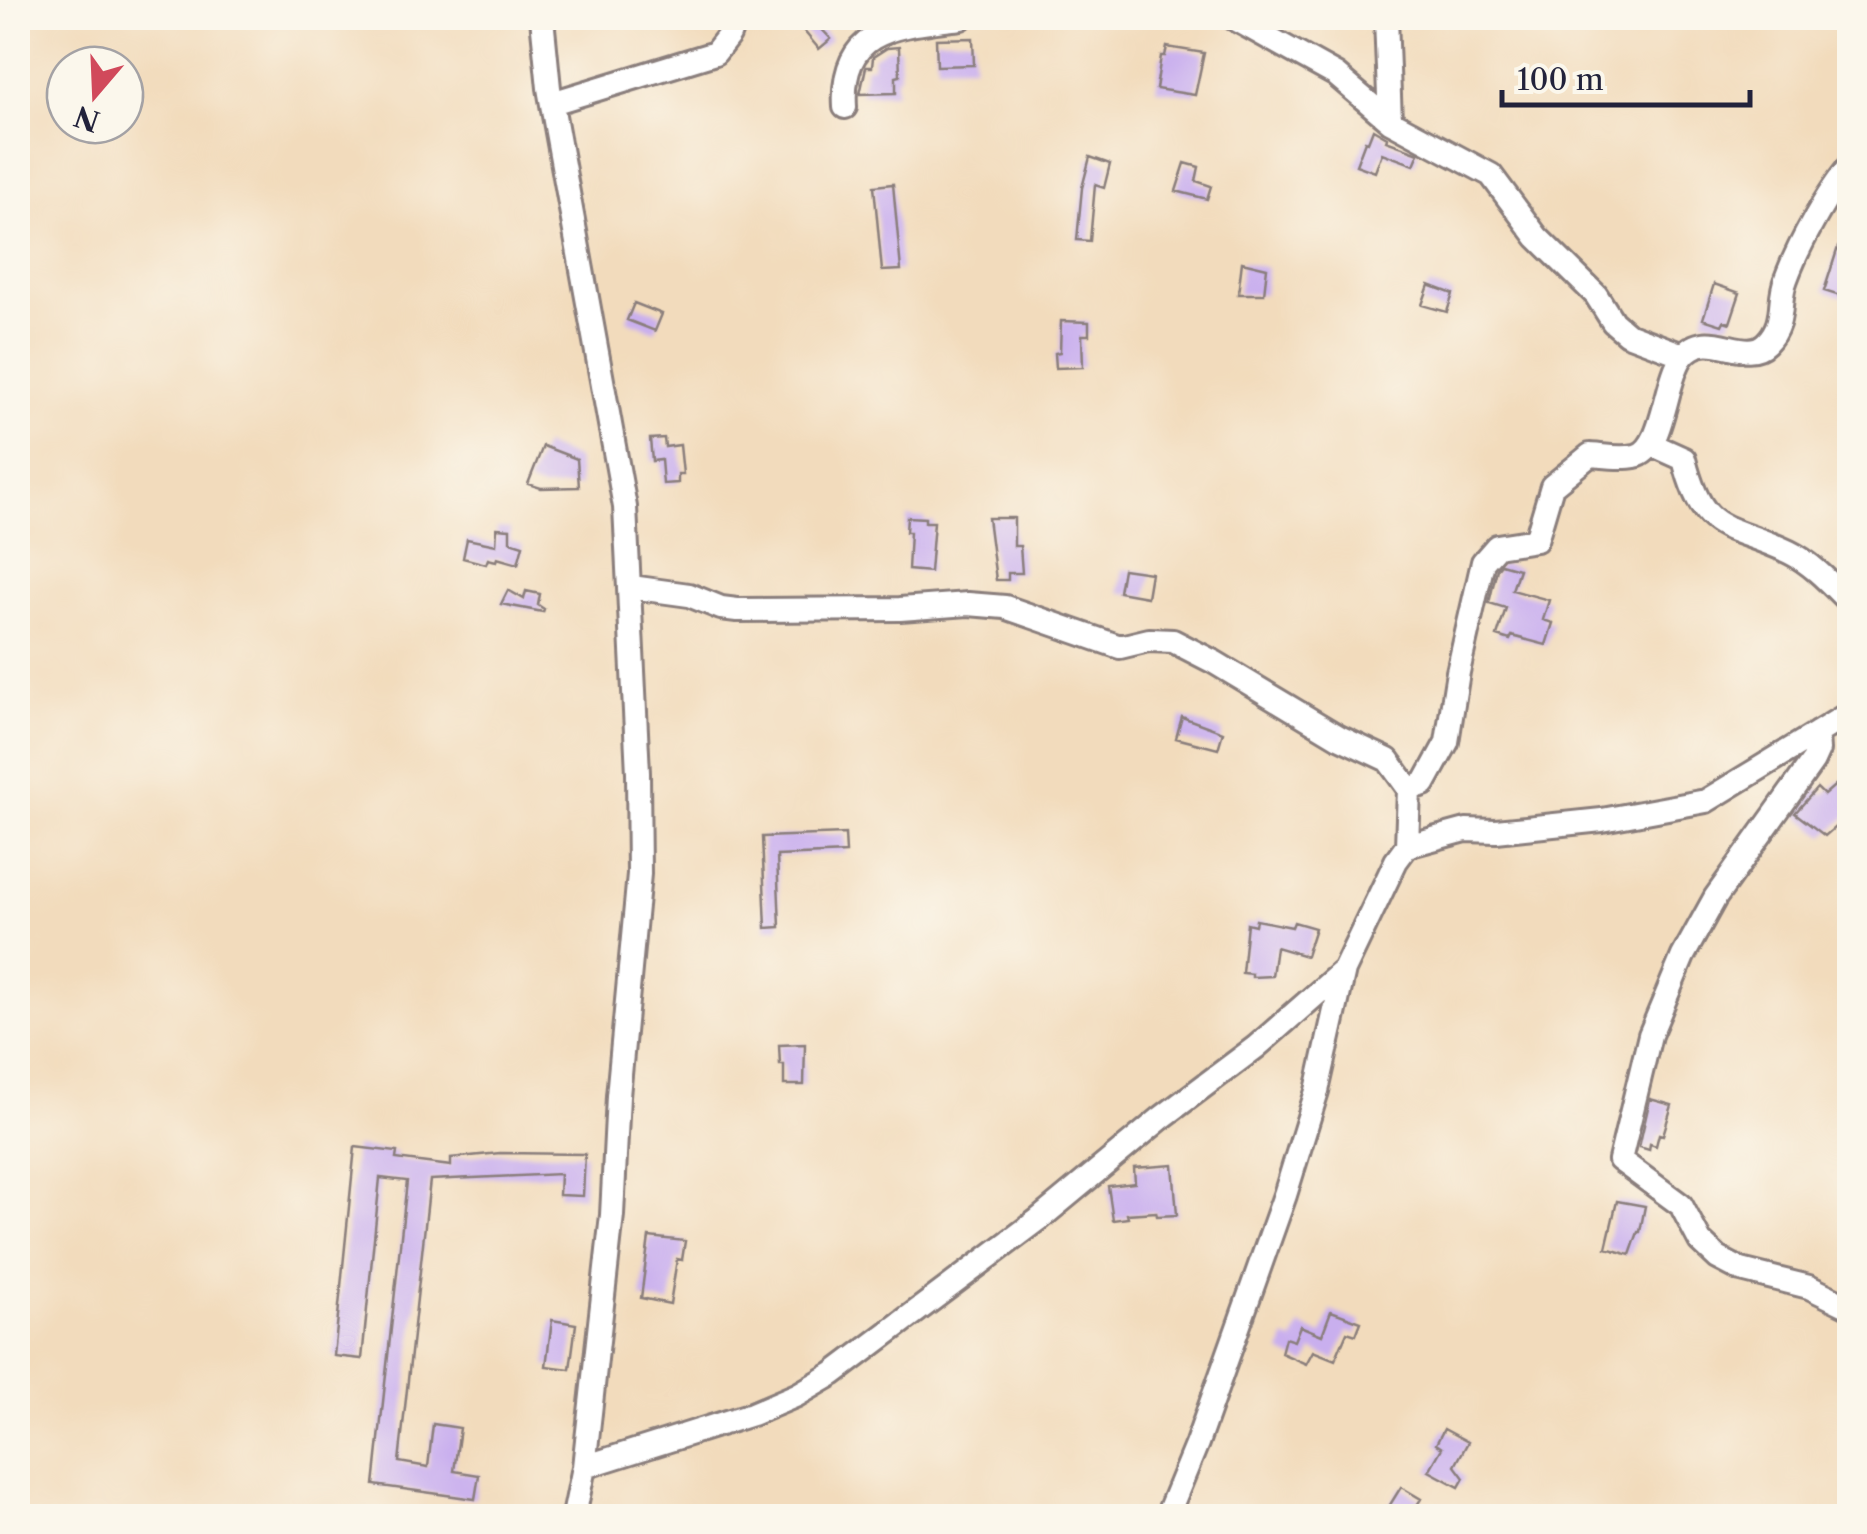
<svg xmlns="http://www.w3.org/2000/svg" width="1867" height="1534" viewBox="0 0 1867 1534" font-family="'Libre Caslon Text',serif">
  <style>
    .building { fill: #c9afee }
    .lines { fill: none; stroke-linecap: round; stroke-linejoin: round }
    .minor-casing { stroke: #8a7e7c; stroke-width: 28 }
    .minor { stroke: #fff; stroke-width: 22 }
  </style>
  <rect width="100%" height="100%" fill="#fbf7ec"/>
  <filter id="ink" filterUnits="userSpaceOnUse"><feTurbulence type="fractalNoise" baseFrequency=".01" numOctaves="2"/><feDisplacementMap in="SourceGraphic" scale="20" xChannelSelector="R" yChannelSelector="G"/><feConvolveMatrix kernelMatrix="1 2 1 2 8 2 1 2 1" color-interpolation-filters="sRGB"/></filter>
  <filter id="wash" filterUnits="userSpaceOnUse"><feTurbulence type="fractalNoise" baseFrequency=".0048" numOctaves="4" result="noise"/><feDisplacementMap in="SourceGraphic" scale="40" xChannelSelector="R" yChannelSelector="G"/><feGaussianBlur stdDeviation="2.25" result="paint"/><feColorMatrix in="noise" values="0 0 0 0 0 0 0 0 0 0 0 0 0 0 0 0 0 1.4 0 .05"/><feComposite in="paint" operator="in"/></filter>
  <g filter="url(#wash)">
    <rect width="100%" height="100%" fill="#f2dbbc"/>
    <g id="blocks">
      <!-- building -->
      <path class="building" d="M793 18H811L831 39 819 49Z
        M973 38 974 65 937 66 936 39Z
        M899 47 900 76 896 77V93L860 94 866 67H872L873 57 887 48Z
        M1167 47 1204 53 1195 95 1156 89 1161 56H1165Z
        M1373 129 1387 137 1386 141 1419 153 1414 165 1382 153 1375 172 1356 165 1365 141 1368 142Z
        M1090 157 1110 164 1104 188 1095 185 1090 241 1077 240 1082 188Z
        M1185 163 1199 167 1196 181 1211 186 1207 199 1176 191Z
        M893 184 901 270 882 271 874 186Z
        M1838 247 1850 251V277L1843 297 1824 291Z
        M1242 262 1267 268 1264 294H1238Z
        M1714 284 1740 293 1730 323 1724 321 1722 325 1703 319Z
        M1429 285 1453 294 1447 312 1422 305Z
        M634 303 662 314 655 331 627 320Z
        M1061 321 1089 322V335H1082L1083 367 1056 368 1055 353 1060 352Z
        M664 438 665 447 680 445 683 474H678V483L663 484 661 460 652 461 650 439Z
        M543 446 577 459 579 487 541 488 528 484Z
        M907 517 925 518V522H934L930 572 908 570 910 532H906Z
        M988 518H1014V546H1020L1022 573H1008V580H996Z
        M497 528 510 529V541L523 545 518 564 497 558 496 561 488 559 486 564 463 558 467 539 496 545Z
        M1501 564 1519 569 1512 590 1549 600 1543 620 1553 623 1546 645 1512 636 1510 640 1497 636 1506 608 1489 603 1497 569Z
        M1123 569 1151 573 1147 597 1119 592Z
        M508 590 524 599 526 591 540 594 538 605 544 609 543 612 501 604Z
        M1182 717 1223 732 1218 749 1176 738Z
        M1840 781 1850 791V814L1825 836 1795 813 1817 788 1824 795Z
        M845 834 846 853 777 856 780 927 766 928 762 837Z
        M1256 920 1292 927 1294 922 1315 928 1306 956 1276 947 1272 976 1252 977V974L1242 973 1247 923 1255 925Z
        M805 1044 804 1085H784V1065H780L779 1045Z
        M1650 1099 1672 1105 1663 1135 1659 1134 1656 1146 1650 1144 1649 1150 1639 1147Z
        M355 1147 397 1152 396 1159 451 1166V1158L500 1153 585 1154 583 1196 559 1195 560 1174 430 1180 399 1462 428 1467 433 1424 460 1428 454 1471 479 1475 475 1499 374 1485 407 1181 380 1178 362 1359 334 1356Z
        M1173 1165 1177 1215 1157 1216 1156 1212 1127 1214 1128 1218 1113 1220 1108 1186 1135 1183 1134 1168Z
        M1617 1201 1645 1206 1640 1232H1638L1630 1255 1606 1248Z
        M649 1237 685 1241 682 1260 677 1259 670 1304 641 1298Z
        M1331 1311 1361 1322 1356 1335 1347 1332 1335 1360 1313 1351 1306 1364 1281 1353 1285 1338 1294 1341 1300 1326 1322 1335Z
        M552 1320 576 1324 570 1369 546 1366Z
        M1444 1429 1468 1442 1455 1466 1464 1478 1459 1487 1429 1471 1442 1448 1436 1444Z
        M1401 1487 1421 1499 1412 1513 1406 1510 1402 1516H1383Z"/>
    </g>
  </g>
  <g filter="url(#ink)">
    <use href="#blocks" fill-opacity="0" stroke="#8a7e7c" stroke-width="2.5"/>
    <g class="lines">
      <defs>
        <path id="minor" d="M542 18 549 88 625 507 638 773 639 874 618 1096 612 1215 584 1467 574 1516
          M1233 18 1336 75 1390 121 1491 175 1537 237 1596 295 1613 322 1627 334 1683 355
          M1386 18 1390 121
          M552 103 715 53 729 35 735 18
          M845 107C840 27 897 26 961 18
          M1653 445 1684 459C1703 537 1726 522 1789 552 1812 563 1832 585 1850 603
          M631 587 689 595 721 608 737 610 900 609 968 604 1005 607 1120 647 1149 640 1173 641 1214 662 1339 737 1388 760 1409 789 1407 846
          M1817 733 1818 750 1813 761 1715 898 1683 956 1650 1035 1620 1160 1681 1205 1700 1241 1718 1258 1741 1270 1809 1287 1850 1307
          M1409 789 1424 784 1447 742 1458 672 1483 562 1497 546 1536 540 1552 486 1590 455C1604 456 1621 459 1635 456 1664 451 1665 380 1682 357 1707 324 1744 365 1766 343 1787 322 1777 301 1786 279 1798 246 1827 193 1850 166
          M584 1467 752 1414 797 1395 833 1374 1038 1220 1160 1119 1256 1047 1344 970 1396 861 1407 846 1466 830 1496 831 1602 820 1706 801 1850 713
          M1167 1516 1197 1443 1285 1195 1317 1091 1344 970"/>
      </defs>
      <!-- minor casing -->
      <use href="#minor" class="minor-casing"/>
      <!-- minor -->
      <use href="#minor" class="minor"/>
    </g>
  </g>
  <!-- margin -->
  <rect width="1867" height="1534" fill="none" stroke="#fbf7ec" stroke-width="60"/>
  <!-- north arrow -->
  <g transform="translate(95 95) rotate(199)"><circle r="48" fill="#fbf7ec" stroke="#a4a2a5" stroke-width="2.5"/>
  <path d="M0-8L18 38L0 25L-18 38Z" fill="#d1495b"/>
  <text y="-15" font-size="28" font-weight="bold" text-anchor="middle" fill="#22223b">N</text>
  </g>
  <!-- scale -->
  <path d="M1502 90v15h248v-15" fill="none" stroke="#22223b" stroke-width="5"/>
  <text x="1517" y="90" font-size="30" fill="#22223b" stroke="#fbf7ec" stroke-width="8" paint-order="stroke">100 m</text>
</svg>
